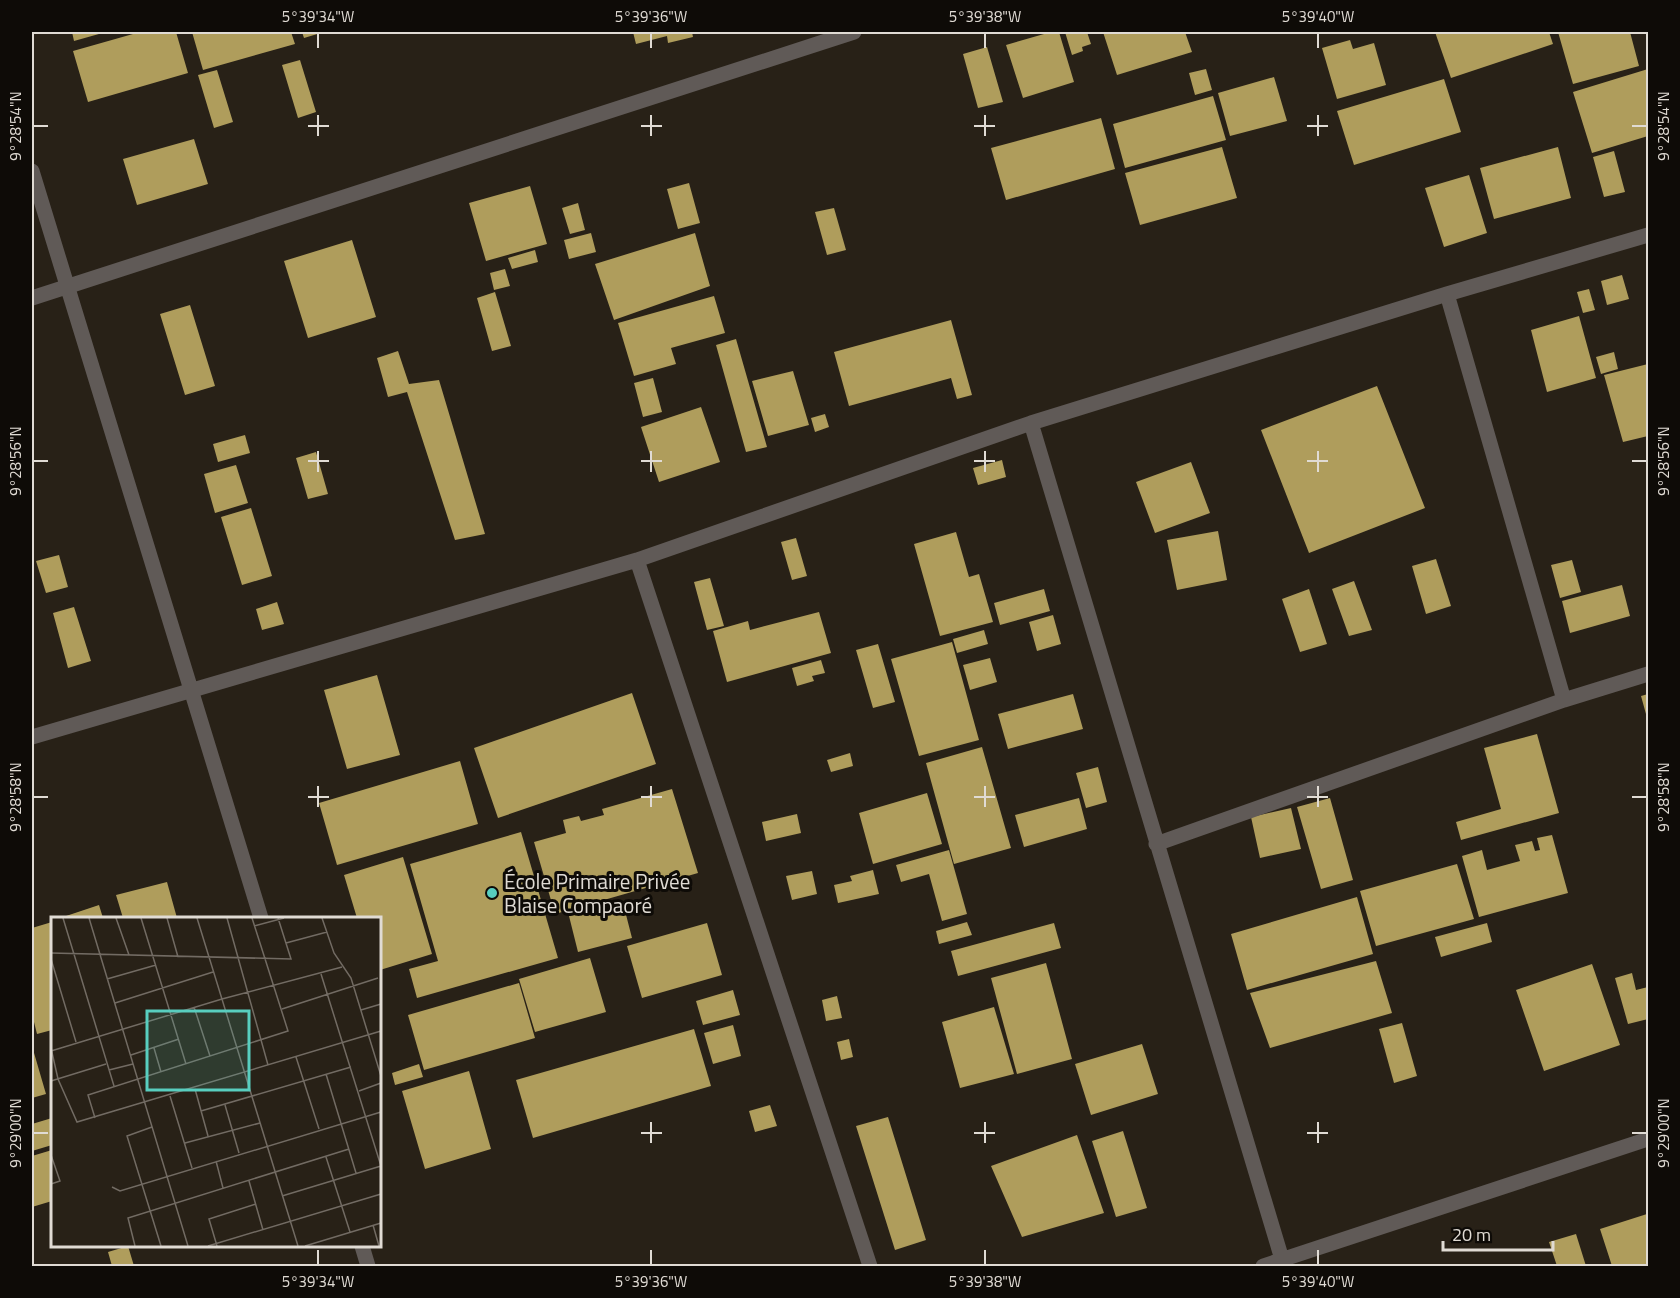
<svg xmlns="http://www.w3.org/2000/svg" width="1680" height="1298" viewBox="0 0 1680 1298" font-family="'Titillium Web',sans-serif">
  <style>
    .building { fill: #af9d5c }
    .lines { fill: none; stroke-linecap: round; stroke-linejoin: round }
    .minor { stroke: #605a57; stroke-width: 15 }
    .ticks { fill: none; stroke: #e0dbd4; stroke-width: 2 }
    .poi-dot { fill: #58cebf; stroke: #0e0b07; stroke-width: 2 }
    .labels { text-anchor: middle; dominant-baseline: central; stroke-width: 6; stroke-linejoin: round; paint-order: stroke }
    .poi-label { font-size: 21px; fill: #e0dbd4; stroke: #0e0b07; text-anchor: start }
    .inset-road { fill: none; stroke: #726b63; stroke-width: 1.5 }
    .view { fill: #58cebf; fill-opacity: 0.15; stroke: #58cebf; stroke-width: 3 }
    .inset-edge { fill: none; stroke: #e0dbd4; stroke-width: 3 }
    .neatline { fill: none; stroke: #e0dbd4; stroke-width: 2 }
    .ticks-label { font-size: 15px; text-anchor: middle; fill: #e0dbd4 }
  </style>
  <rect width="100%" height="100%" fill="#282117"/>
  <!-- building -->
  <path class="building" d="M72 32H106L74 41Z
    M140 32H176L188 73 88 102 73 51Z
    M192 32H291L295 44 203 70Z
    M302 32H324L304 38Z
    M633 32H692L693 37 668 43 667 36 636 44Z
    M1051 32H1059L1074 82 1023 98 1006 45Z
    M1065 32H1087L1091 44 1082 47 1083 51 1072 55Z
    M1103 32H1185L1192 52 1117 75Z
    M1435 32H1549L1553 44 1451 78Z
    M1558 32H1630L1639 66 1573 84Z
    M1350 40 1353 49 1374 43 1386 85 1337 99 1322 48Z
    M987 47 1003 102 978 108 963 54Z
    M300 60 316 112 298 118 282 65Z
    M1206 69 1212 90 1195 95 1189 73Z
    M1648 69V136L1592 153 1573 92Z
    M217 70 233 122 214 128 198 75Z
    M1274 77 1287 121 1230 136 1218 93Z
    M1444 79 1461 132 1354 165 1337 111Z
    M1213 96 1226 140 1125 168 1113 124Z
    M1101 118 1115 169 1006 200 991 148Z
    M194 139 208 184 137 205 123 159Z
    M1222 147 1237 198 1140 225 1125 173Z
    M1558 147 1571 198 1494 219 1480 168Z
    M1614 151 1625 192 1604 197 1593 157Z
    M1469 175 1487 233 1444 247 1425 188Z
    M689 183 700 223 678 229 667 189Z
    M530 186 547 244 486 261 469 203Z
    M578 203 585 230 570 234 562 208Z
    M834 208 846 250 827 255 815 212Z
    M591 233 596 252 569 259 564 240Z
    M695 233 710 286 614 320 595 264Z
    M352 240 376 317 308 338 284 261Z
    M535 250 538 262 512 269 508 258Z
    M505 269 510 286 494 290 490 273Z
    M1622 275 1629 299 1607 305 1601 281Z
    M1589 289 1595 310 1583 313 1577 292Z
    M495 292 511 346 492 351 477 298Z
    M714 296 725 333 671 348 676 364 634 376 618 323Z
    M190 305 215 386 185 395 160 314Z
    M1579 316 1596 378 1547 392 1531 330Z
    M951 320 972 395 957 399 951 378 849 406 834 352Z
    M736 339 767 447 746 452 716 345Z
    M398 351 409 384 439 380 485 534 455 540 407 392 388 397 377 358Z
    M1614 352 1618 369 1601 374 1596 357Z
    M1648 364V436L1623 442 1604 375Z
    M793 371 809 425 768 436 752 381Z
    M653 378 662 412 643 417 634 383Z
    M1377 386 1425 508 1309 553 1261 430Z
    M701 407 720 462 659 482 641 427Z
    M825 414 829 427 815 432 811 418Z
    M245 435 250 453 218 462 213 444Z
    M316 452 328 494 308 499 296 458Z
    M1002 460 1006 477 978 485 973 468Z
    M1191 462 1210 513 1155 533 1136 482Z
    M236 465 248 503 215 513 204 474Z
    M251 508 272 576 242 585 221 517Z
    M1218 531 1227 580 1177 590 1167 540Z
    M956 532 969 577 979 574 993 622 940 636 914 544Z
    M796 538 807 576 792 580 781 542Z
    M59 555 68 587 46 593 36 561Z
    M1436 559 1451 606 1426 614 1412 566Z
    M1572 560 1581 592 1560 598 1551 565Z
    M710 578 724 626 707 630 694 582Z
    M1354 581 1372 630 1349 636 1332 589Z
    M1622 585 1630 616 1570 633 1562 601Z
    M1044 589 1050 611 1000 625 994 603Z
    M1309 589 1327 644 1300 652 1282 599Z
    M277 602 284 624 262 630 256 609Z
    M74 607 91 661 68 668 53 613Z
    M819 612 831 653 727 682 713 631 748 621 750 630Z
    M1053 615 1061 644 1037 651 1029 622Z
    M984 630 988 644 957 653 953 639Z
    M952 642 979 740 919 756 891 659Z
    M878 644 895 702 873 708 856 650Z
    M990 658 997 682 970 690 963 665Z
    M821 660 825 673 812 676 814 681 797 686 792 668Z
    M377 675 400 755 347 769 324 690Z
    M632 693 656 764 498 818 474 748Z
    M1073 694 1083 729 1008 749 998 714Z
    M1648 694V714H1646L1641 696Z
    M1537 734 1559 813 1461 840 1456 822 1501 809 1484 748Z
    M982 747 1011 848 954 864 926 763Z
    M850 753 853 766 831 772 827 760Z
    M460 761 478 824 337 865 319 803Z
    M1098 767 1107 802 1086 808 1076 773Z
    M672 789 698 873 555 914 534 842 566 833 563 820 579 816 581 821 604 815 602 809Z
    M927 793 942 844 873 864 859 813Z
    M1079 798 1087 829 1024 847 1015 815Z
    M1330 798 1353 880 1321 889 1297 807Z
    M1291 808 1301 849 1260 858 1251 817Z
    M797 814 801 833 766 841 762 822Z
    M521 832 558 958 417 998 409 969 438 961 410 864Z
    M1552 835 1568 893 1479 917 1462 856 1482 850 1487 870 1520 861 1515 845 1532 841 1535 851 1540 850 1537 838Z
    M949 850 967 914 942 921 929 874 901 882 896 865Z
    M403 857 432 954 380 970V918H357L344 875Z
    M1457 864 1474 919 1376 946 1360 891Z
    M873 870 879 894 838 903 834 885 852 881 850 876Z
    M812 871 817 894 792 900 786 876Z
    M167 882 177 918H135L134 916 123 918 116 895Z
    M1357 897 1373 954 1247 990 1231 934Z
    M623 903 632 938 578 952 569 916Z
    M99 905 103 918H60Z
    M52 922V1030L37 1034 32 1014V928Z
    M967 922 972 935 939 944 936 931Z
    M707 923 722 975 642 998 627 946Z
    M1054 923 1061 948 958 976 951 951Z
    M1487 923 1492 942 1441 957 1435 937Z
    M590 958 606 1012 535 1032 519 979Z
    M1376 961 1392 1013 1270 1048 1250 993Z
    M1046 963 1072 1059 1017 1074 991 978Z
    M1592 964 1620 1045 1544 1071 1516 990Z
    M1632 973 1636 990 1648 987V1019L1628 1024 1615 978Z
    M519 983 535 1038 424 1070 408 1015Z
    M733 990 740 1015 703 1025 696 1001Z
    M837 996 842 1018 826 1021 822 1000Z
    M994 1007 1014 1074 960 1088 942 1022Z
    M1402 1023 1417 1076 1394 1083 1379 1029Z
    M733 1025 741 1056 713 1064 704 1033Z
    M694 1029 711 1086 533 1138 516 1080Z
    M849 1039 853 1057 841 1060 837 1042Z
    M1142 1044 1158 1094 1091 1115 1075 1064Z
    M32 1046 46 1094 32 1098Z
    M419 1064 423 1077 395 1085 392 1073Z
    M469 1071 491 1149 425 1169 402 1091Z
    M770 1105 777 1126 755 1132 749 1111Z
    M888 1117 926 1240 895 1250 856 1126Z
    M52 1118V1145L32 1151V1124Z
    M1123 1131 1147 1208 1116 1217 1092 1141Z
    M1077 1135 1104 1213 1022 1237 991 1166Z
    M52 1150V1201L32 1207V1156Z
    M1647 1214 1648 1266H1612L1600 1229Z
    M1576 1234 1586 1266H1557L1549 1242Z
    M128 1246 134 1266H112L108 1252Z"/>
  <g class="lines">
    <!-- minor -->
    <path class="minor" d="M32 171 261 918
      M1447 294 1564 700
      M32 298 854 32
      M1031 423 1284 1266
      M637 560 870 1266
      M32 737 637 560 1031 423 1447 294 1648 235
      M1156 844 1564 700 1648 674
      M362 1246 368 1266
      M1263 1266 1648 1139"/>
  </g>
  <!-- ticks -->
  <path class="ticks" d="M318 33V48M651 33V48M985 33V48M1318 33V48M318 115V136M651 115V136M985 115V136M1318 115V136M33 126H48M308 126H329M641 126H662M974 126H995M1307 126H1328M1632 126H1647M318 451V472M651 451V472M985 451V472M1318 451V472M33 461H48M308 461H329M641 461H662M974 461H995M1307 461H1328M1632 461H1647M318 786V807M651 786V807M985 786V807M1318 786V807M33 797H48M308 797H329M641 797H662M974 797H995M1307 797H1328M1632 797H1647M651 1122V1143M985 1122V1143M1318 1122V1143M33 1133H48M641 1133H662M974 1133H995M1307 1133H1328M1632 1133H1647M318 1250V1265M651 1250V1265M985 1250V1265M1318 1250V1265"/>
  <!-- markers -->
  <circle class="poi-dot" cx="492" cy="893" r="6"/>
  <g class="labels">
    <!-- poi labels -->
    <g class="poi-label">
      <text x="504" y="881">École Primaire Privée<tspan x="504" dy="24">Blaise Compaoré</tspan></text>
    </g>
  </g>
  <!-- overview -->
  <g transform="translate(51 917)">
    <rect width="330" height="330" fill="#282117"/>
    <path class="inset-road" d="M12 1 63 169M38 1 137 329M65 1 78 38M90 1 135 147M116 1 127 40M146 1 247 329M176 1 217 148M271 1 283 36 300 61 330 159M203 9 233 1M235 26 276 15M0 36 240 42 227 1M0 42 25 125M270 57 330 249M56 62 105 48M64 86 162 55M143 90 159 139M231 92 327 61M310 93 330 87M0 131 7 162 26 205 330 114M103 131 110 155M0 134 171 82 291 50M80 138 128 122M245 140 268 212M58 153 82 147M275 157 305 256M0 164 55 147M144 172 157 219M308 174 330 166M119 179 141 251M174 188 188 236M150 194 300 150M44 201 37 178 237 114 201 1M101 210 76 219 110 329M134 226 209 206M0 238 9 264 0 267M275 240 299 315M165 244 172 271M198 264 212 313M61 270 69 274 330 195M231 279 330 249M322 308 328 329M84 329 77 301 298 232M157 329 330 277M166 329 158 302 205 287M254 329 330 306"/>
    <path class="view" d="M96 94H198V173H96Z"/>
    <rect width="330" height="330" class="inset-edge"/>
  </g>
  <!-- border -->
  <rect width="1680" height="1298" fill="none" stroke="#0e0b07" stroke-width="66"/>
  <!-- scale -->
  <path d="M1443 1241v9h110v-9" fill="none" stroke="#e0dbd4" stroke-width="3"/>
  <text x="1452" y="1241" font-size="18" fill="#e0dbd4" stroke="#0e0b07" stroke-width="4.5" paint-order="stroke">20 m</text>
  <rect x="33" y="33" width="1614" height="1232" class="neatline"/>
  <g class="ticks-label">
    <text x="318" y="22">5°39'34"W</text>
    <text x="651" y="22">5°39'36"W</text>
    <text x="985" y="22">5°39'38"W</text>
    <text x="1318" y="22">5°39'40"W</text>
    <text transform="translate(1664 126) rotate(-90)" y="5">9°28'54"N</text>
    <text transform="translate(16 126) rotate(-90)" y="5">9°28'54"N</text>
    <text transform="translate(1664 461) rotate(-90)" y="5">9°28'56"N</text>
    <text transform="translate(16 461) rotate(-90)" y="5">9°28'56"N</text>
    <text transform="translate(1664 797) rotate(-90)" y="5">9°28'58"N</text>
    <text transform="translate(16 797) rotate(-90)" y="5">9°28'58"N</text>
    <text transform="translate(1664 1133) rotate(-90)" y="5">9°29'00"N</text>
    <text transform="translate(16 1133) rotate(-90)" y="5">9°29'00"N</text>
    <text x="318" y="1287">5°39'34"W</text>
    <text x="651" y="1287">5°39'36"W</text>
    <text x="985" y="1287">5°39'38"W</text>
    <text x="1318" y="1287">5°39'40"W</text>
  </g>
</svg>
